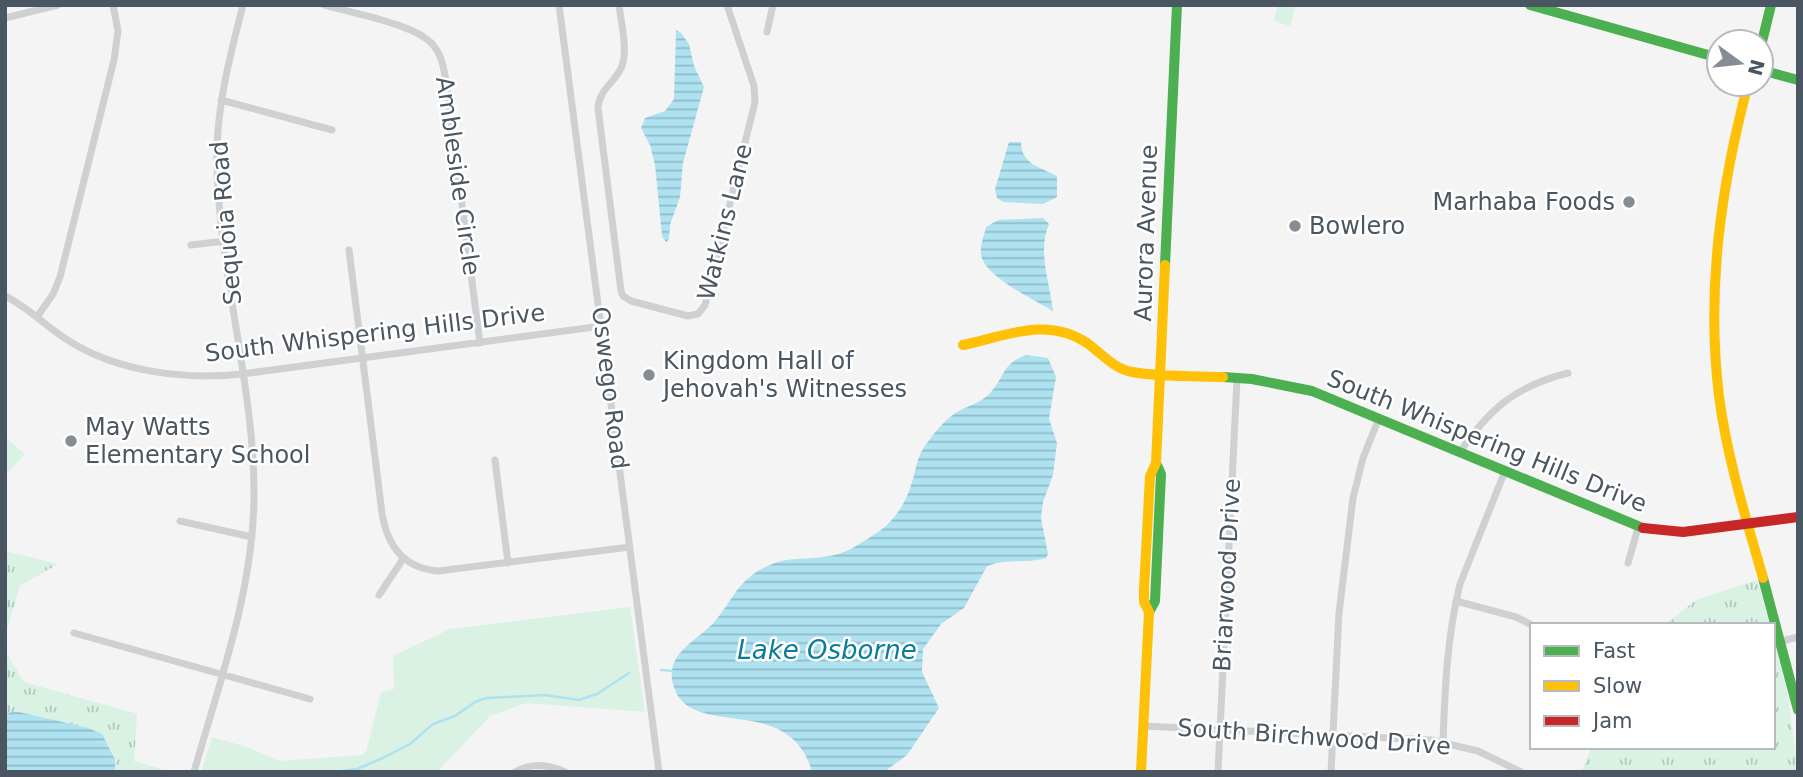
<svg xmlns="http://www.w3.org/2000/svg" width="1803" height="777" viewBox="0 0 1803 777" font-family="'DejaVu Sans',sans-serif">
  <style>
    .green { fill: #d9f2e3 }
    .park { fill: url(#park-tufts) }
    .water { fill: url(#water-rules) }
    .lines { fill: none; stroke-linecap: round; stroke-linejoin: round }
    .stream { stroke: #aee2f0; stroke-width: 2.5 }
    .street { stroke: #ced0d2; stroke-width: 7 }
    .fast { stroke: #4caf50; stroke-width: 10 }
    .slow { stroke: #ffc107; stroke-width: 10 }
    .jam { stroke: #c62828; stroke-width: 10 }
    .poi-dot { fill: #868d94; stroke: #fff; stroke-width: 2.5 }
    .labels { text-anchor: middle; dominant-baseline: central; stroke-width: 5; stroke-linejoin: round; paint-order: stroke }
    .street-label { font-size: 24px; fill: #4a5661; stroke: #fff }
    .poi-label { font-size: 24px; fill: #4a5661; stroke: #fff; text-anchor: start }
    .water-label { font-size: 26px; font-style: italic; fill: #0c7c9b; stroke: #fff }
  </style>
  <defs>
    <pattern id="park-tufts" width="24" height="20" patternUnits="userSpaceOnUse" patternTransform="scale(1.75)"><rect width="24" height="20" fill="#d9f2e3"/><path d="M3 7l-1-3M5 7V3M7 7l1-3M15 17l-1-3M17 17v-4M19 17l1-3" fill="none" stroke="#b2c7bb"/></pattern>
    <pattern id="water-rules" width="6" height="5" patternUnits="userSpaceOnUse" patternTransform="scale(1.75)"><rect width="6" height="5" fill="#aee2f0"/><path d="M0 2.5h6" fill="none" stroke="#90bac6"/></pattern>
  </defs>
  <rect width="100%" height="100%" fill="#f4f4f4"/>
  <!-- green -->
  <path class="green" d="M1278 5H1296L1290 26 1274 21Z
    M5 437 25 454 5 475Z
    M630 607 645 712 526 703 490 716 437 772H201L212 737 247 747 279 761 362 755 366 752 381 692 394 689 393 656 450 629Z"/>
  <!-- park -->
  <path class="park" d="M5 551 58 564 20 586 5 636Z
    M1757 580 1770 625H1664L1696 600Z
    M1773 637 1788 696 1798 772H1581L1592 747H1773Z
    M5 650 24 682 137 714 134 761 171 772H5Z"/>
  <!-- water -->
  <path class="water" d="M676 30 681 33 689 44 694 66 704 87 683 163 680 197 670 225 669 239 666 242 662 236 655 165 650 145 641 128 645 118 665 111 674 99Z
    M1009 142H1021C1021 164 1040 167 1057 176V197L1043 204 1003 202 997 198 995 189Z
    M1043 218 1049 224C1037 252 1050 282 1053 311 1035 300 983 276 981 254 980 245 984 236 986 227L998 220Z
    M1026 355 1048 358 1056 377 1049 419 1057 443 1053 475 1043 502 1041 518 1048 554 1046 558C1026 564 1007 558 987 566L964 608 941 624 923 649 922 672 939 708 907 755 884 772H812C790 691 691 741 674 687 662 653 700 640 716 620 735 596 740 577 770 565 792 555 815 561 838 554 850 551 864 541 875 534 895 522 907 501 913 479 916 469 917 458 923 449 932 435 945 419 959 411 970 405 983 402 991 392 1005 376 1003 363 1026 355Z
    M12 712H19L88 728 102 734 115 760V772H5V714Z"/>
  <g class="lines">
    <!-- stream -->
    <path class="stream" d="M661 670 673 671
      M333 772 357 769 383 758 410 744 433 724 455 716 475 702 486 698 545 695 579 700 597 694 629 673"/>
    <!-- street -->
    <path class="street" d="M324 5C351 13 416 24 433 45 442 55 444 69 446 82L480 343
      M559 5 659 772
      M619 5C621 23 628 49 622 66 616 82 599 89 598 108L621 291 623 296 631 301 688 316 698 314 705 305 755 102 754 86 727 5
      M5 18 58 5
      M767 32 773 5
      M221 100 332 130
      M191 245 225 241
      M349 250 382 513C387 545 403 568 438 571L630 547
      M5 296C28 307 45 326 66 339 116 372 184 380 242 374L602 326
      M37 317 53 294 60 277 114 60 118 31 113 5
      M1460 452C1490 408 1516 386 1568 373
      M495 460 508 563
      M180 521 252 537
      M1628 563 1638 528
      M379 595 403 559
      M1456 601 1516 617 1532 625
      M74 633 310 699
      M1782 641 1798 637
      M1144 726 1431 740 1478 751 1521 772
      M1443 742C1445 687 1447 637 1460 584L1505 471
      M194 772C219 683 253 592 254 498 255 382 215 262 217 146 219 97 231 52 243 5
      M515 772C531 763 548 764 565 772
      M1218 772 1237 379
      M1331 772 1339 613 1353 498 1363 458 1379 418"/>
    <!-- fast -->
    <path class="fast" d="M1530 5 1719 58
      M1761 46 1771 5
      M1761 70 1798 80
      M1165 265 1177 5
      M1223 377 1252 379 1312 391 1643 528
      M1763 578 1798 710
      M1149 612 1155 601 1161 474 1156 463"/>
    <!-- slow -->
    <path class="slow" d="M1748 84C1721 186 1706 290 1719 396 1727 458 1746 518 1763 578
      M963 345C1006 336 1047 316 1087 343 1101 353 1114 369 1132 372 1161 377 1194 376 1223 377
      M1141 772 1149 612 1144 602V590L1150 476 1156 463 1165 265"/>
    <!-- jam -->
    <path class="jam" d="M1643 528 1683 532 1798 517"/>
  </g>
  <!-- markers -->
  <g class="poi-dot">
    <circle cx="1629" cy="202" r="7"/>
    <circle cx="1295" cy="226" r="7"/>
    <circle cx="649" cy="375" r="7"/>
    <circle cx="71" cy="441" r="7"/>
  </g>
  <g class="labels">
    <!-- street labels -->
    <g class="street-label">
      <text transform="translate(458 176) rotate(82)">Ambleside Circle</text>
      <text transform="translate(725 222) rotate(-76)">Watkins Lane</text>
      <text transform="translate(226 223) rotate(-95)">Sequoia Road</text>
      <text transform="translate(1146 233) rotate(-88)">Aurora Avenue</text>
      <text transform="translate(375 333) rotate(-7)">South Whispering Hills Drive</text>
      <text transform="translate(610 388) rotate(83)">Oswego Road</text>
      <text transform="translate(1487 441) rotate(22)">South Whispering Hills Drive</text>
      <text transform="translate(1227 575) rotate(-87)">Briarwood Drive</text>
      <text transform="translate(1314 737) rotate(4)">South Birchwood Drive</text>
    </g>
    <!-- poi labels -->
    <g class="poi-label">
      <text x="1615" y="202" text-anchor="end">Marhaba Foods</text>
      <text x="1309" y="226">Bowlero</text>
      <text x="663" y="361">Kingdom Hall of<tspan x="663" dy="28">Jehovah's Witnesses</tspan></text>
      <text x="85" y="427">May Watts<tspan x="85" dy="28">Elementary School</tspan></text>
    </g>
    <!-- water labels -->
    <g class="water-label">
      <text x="827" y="650">Lake Osborne</text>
    </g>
  </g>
  <!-- border -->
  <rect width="1803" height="777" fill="none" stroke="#4a5661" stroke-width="14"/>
  <!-- legend -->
  <rect x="1530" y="623" width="245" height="126" fill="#ffffff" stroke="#b7bbc0" stroke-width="2"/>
  <rect x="1544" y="646" width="35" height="10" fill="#4caf50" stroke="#b7bbc0" stroke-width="2"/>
  <text x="1593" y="658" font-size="21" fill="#4a5661">Fast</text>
  <rect x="1544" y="681" width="35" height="10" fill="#ffc107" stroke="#b7bbc0" stroke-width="2"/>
  <text x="1593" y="693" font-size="21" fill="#4a5661">Slow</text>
  <rect x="1544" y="716" width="35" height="10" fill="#c62828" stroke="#b7bbc0" stroke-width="2"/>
  <text x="1593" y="728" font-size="21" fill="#4a5661">Jam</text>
  <!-- north arrow -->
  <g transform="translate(1740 63) rotate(105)"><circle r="33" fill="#ffffff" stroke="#b7bbc0" stroke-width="2"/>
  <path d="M0-5L12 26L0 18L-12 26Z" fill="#868d94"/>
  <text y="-10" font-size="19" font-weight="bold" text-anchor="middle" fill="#4a5661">N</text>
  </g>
</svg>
